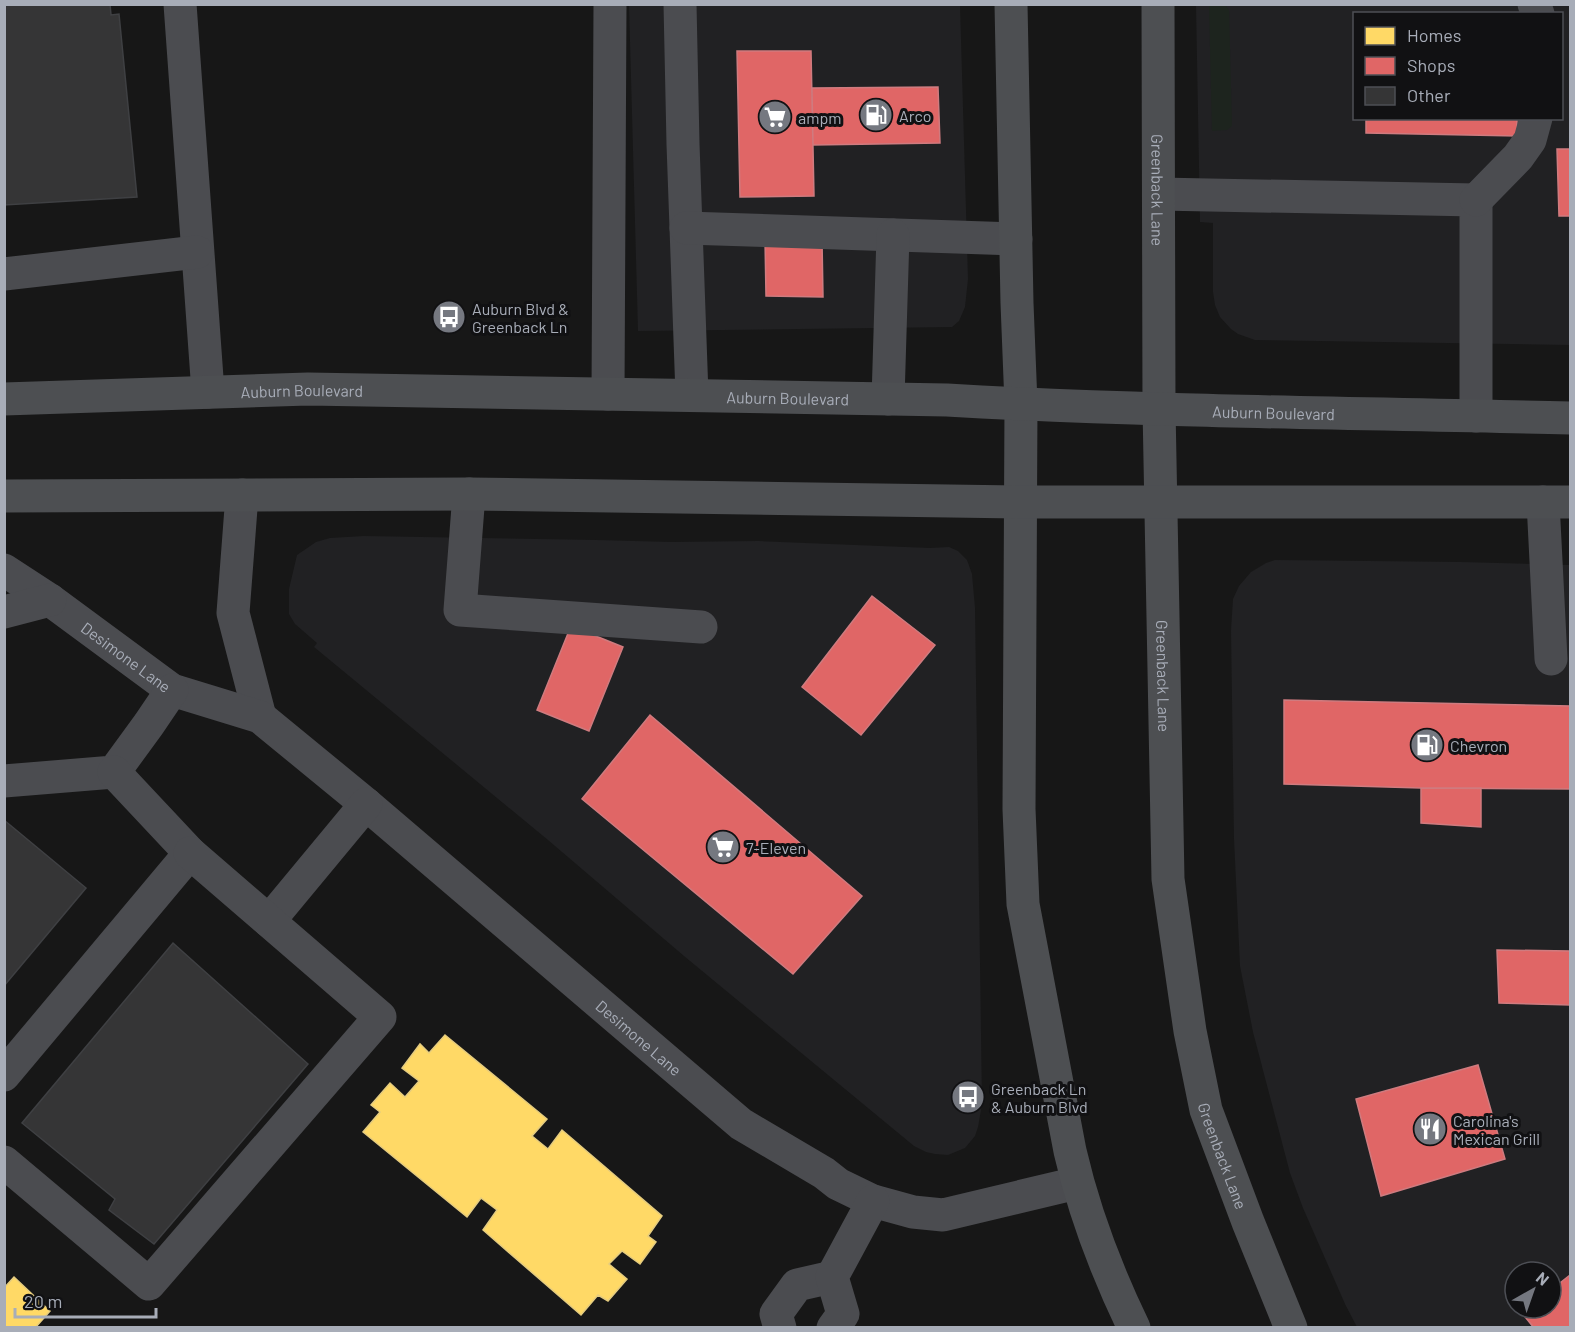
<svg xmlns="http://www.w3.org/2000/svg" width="1575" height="1332" viewBox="0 0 1575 1332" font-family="Barlow,sans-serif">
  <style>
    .built { fill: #212123; fill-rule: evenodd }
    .green { fill: #1d241e }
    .homes { fill: #ffd966; stroke: #e5cc7f; stroke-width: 1.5 }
    .shops { fill: #e06666; stroke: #cf7b7f; stroke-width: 1.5 }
    .building { fill: #353536; stroke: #3f4043; stroke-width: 1.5 }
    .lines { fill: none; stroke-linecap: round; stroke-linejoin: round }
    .minor { stroke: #4b4c50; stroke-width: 33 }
    .major { stroke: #4d4f52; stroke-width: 33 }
    .labels { text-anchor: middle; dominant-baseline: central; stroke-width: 6; stroke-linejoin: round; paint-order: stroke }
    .poi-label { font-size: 16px; fill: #a8adb8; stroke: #111113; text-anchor: start }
    .street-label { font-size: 16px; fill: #a8adb8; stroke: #111113 }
  </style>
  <rect width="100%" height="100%" fill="#171717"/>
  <!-- built -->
  <path class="built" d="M629 5H960L968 279 965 307 959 321 952 327 638 331Z
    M1196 5H1570V345L1255 340 1238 334 1231 329 1220 317 1215 305 1213 292V223L1200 222ZM1354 14H1562V118H1354Z
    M364 536 597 540 671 542 758 541 930 548 949 547 958 551 967 560 972 574 975 608 982 1104 978 1127 975 1136 965 1148 948 1155 935 1154 926 1152 914 1146 684 956 548 840 314 647 317 643 295 624 289 614V589L297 555 316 542 330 538Z
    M1275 560 1461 562 1570 565V1327H1357L1345 1304 1303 1208 1290 1173 1253 1032 1240 966 1234 839 1231 630 1233 599 1239 586 1251 572 1266 563ZM1515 1272H1551V1308H1515Z"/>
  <!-- green -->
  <path class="green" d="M1209 6H1226L1229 10 1232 126 1227 130 1212 131Z"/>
  <!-- homes -->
  <path class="homes" d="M445 1035 547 1119 532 1136 548 1149 562 1130 662 1216 648 1236 656 1242 640 1264 622 1251 609 1264 627 1279 608 1301 598 1295 581 1315 483 1230 497 1210 481 1198 467 1217 363 1132 380 1112 371 1105 390 1083 405 1097 419 1081 402 1068 420 1044 429 1053Z
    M14 1277 50 1311 35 1328H4V1288Z"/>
  <!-- shops -->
  <path class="shops" d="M737 51H811L814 196 740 197Z
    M938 87 940 143 813 145 812 88Z
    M1366 118H1517V136L1366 133Z
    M1557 149H1570V216H1559Z
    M765 240H822L823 297 766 296Z
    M872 596 935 645 861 735 802 687Z
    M571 626 623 647 589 731 537 710Z
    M1284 700 1570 706V789L1421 788 1284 784Z
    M650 715 862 896 793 974 582 799Z
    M1421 788H1481V827L1421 823Z
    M1497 950 1570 951V1005L1499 1003Z
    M1478 1065 1505 1159 1381 1196 1356 1099Z
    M1570 1275V1328H1534L1522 1313 1528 1308H1551V1290Z"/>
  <!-- building -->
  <path class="building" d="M4 4H110L111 15 119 14 137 197 4 205Z
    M4 820 86 888 4 986Z
    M173 943 308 1064 154 1244 109 1210 115 1199 22 1123Z"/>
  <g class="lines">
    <!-- minor -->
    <g class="minor">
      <path d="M180 4 208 392"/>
      <path d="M680 4 683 144 692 395"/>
      <path d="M1534 4 1538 14"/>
      <path d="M1159 194 1476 200V416"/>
      <path d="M1476 200 1518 157 1530 140 1536 118"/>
      <path d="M686 228 1016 239"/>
      <path d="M4 274 197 252"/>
      <path d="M608 394 610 4"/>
      <path d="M888 399 893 235"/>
      <path d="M469 494 460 610 701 627"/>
      <path d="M242 495 233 613 260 717"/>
      <path d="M1543 502 1551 659"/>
      <path id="s1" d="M4 570 50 600 172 690 260 717 366 804 741 1124 824 1173 838 1184 873 1201 913 1212 943 1215 1077 1183"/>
      <path d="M4 612 50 600"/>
      <path d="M4 781 114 772 149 724 172 690"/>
      <path d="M269 921 366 804"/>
      <path d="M4 1075 190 853 114 772"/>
      <path d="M4 1162 149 1284 380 1017 190 853"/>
      <path d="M780 1328 776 1314 797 1285 832 1277"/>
      <path d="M833 1328 843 1314 832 1277 873 1201"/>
    </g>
    <!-- major -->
    <g class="major">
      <path d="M1011 4 1017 303 1021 404 1019 809 1023 904 1070 1151C1084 1212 1107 1272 1134 1328"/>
      <path id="s2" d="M1158 4 1159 408 1168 879 1190 1031 1206 1110 1248 1222 1291 1328"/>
      <path id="s3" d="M4 399 308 389 947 400C1154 412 1363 413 1570 418"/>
      <path d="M4 496 469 494 1020 502H1570"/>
    </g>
  </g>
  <!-- icons -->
  <defs>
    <symbol id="fuel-disc" viewBox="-11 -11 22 22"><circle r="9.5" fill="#757880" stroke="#111113"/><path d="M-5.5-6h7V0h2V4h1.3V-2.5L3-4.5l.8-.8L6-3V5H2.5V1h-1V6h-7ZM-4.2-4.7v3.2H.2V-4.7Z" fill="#fff"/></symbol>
    <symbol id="supermarket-disc" viewBox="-11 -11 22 22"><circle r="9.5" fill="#757880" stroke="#111113"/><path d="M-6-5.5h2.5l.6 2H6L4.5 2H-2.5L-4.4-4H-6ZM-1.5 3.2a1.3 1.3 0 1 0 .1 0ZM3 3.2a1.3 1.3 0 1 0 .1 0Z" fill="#fff"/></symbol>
    <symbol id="bus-disc" viewBox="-11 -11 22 22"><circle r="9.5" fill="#757880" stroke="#111113"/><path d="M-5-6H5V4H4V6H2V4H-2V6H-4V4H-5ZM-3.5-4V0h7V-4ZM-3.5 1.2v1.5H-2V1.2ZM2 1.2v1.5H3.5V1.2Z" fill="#fff"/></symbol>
    <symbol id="restaurant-disc" viewBox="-11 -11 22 22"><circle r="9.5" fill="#757880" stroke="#111113"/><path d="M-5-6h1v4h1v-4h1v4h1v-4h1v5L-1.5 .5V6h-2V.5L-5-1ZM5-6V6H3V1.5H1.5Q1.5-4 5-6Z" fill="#fff"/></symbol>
  </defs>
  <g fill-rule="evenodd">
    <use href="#fuel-disc" x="857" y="96" width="38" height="38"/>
    <use href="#supermarket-disc" x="756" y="98" width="38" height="38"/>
    <use href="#bus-disc" x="430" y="298" width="38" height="38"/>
    <use href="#fuel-disc" x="1408" y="726" width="38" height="38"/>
    <use href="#supermarket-disc" x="704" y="828" width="38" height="38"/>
    <use href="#bus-disc" x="949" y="1078" width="38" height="38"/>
    <use href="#restaurant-disc" x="1411" y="1110" width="38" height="38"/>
  </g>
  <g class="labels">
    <!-- poi labels -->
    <g class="poi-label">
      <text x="899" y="115">Arco</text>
      <text x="798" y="117">ampm</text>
      <text x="472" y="308">Auburn Blvd &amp;<tspan x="472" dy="18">Greenback Ln</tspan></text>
      <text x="1450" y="745">Chevron</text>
      <text x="746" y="847">7-Eleven</text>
      <text x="991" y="1088">Greenback Ln<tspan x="991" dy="18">&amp; Auburn Blvd</tspan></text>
      <text x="1453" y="1120">Carolina's<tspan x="1453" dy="18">Mexican Grill</tspan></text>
    </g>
    <!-- street labels -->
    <g class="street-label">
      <text stroke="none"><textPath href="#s2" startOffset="186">Greenback Lane</textPath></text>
      <text stroke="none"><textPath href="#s3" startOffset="298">Auburn Boulevard</textPath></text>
      <text stroke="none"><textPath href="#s3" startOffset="784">Auburn Boulevard</textPath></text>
      <text stroke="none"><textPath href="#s3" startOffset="1270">Auburn Boulevard</textPath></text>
      <text stroke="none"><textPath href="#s1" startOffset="150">Desimone Lane</textPath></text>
      <text stroke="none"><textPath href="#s2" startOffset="672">Greenback Lane</textPath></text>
      <text stroke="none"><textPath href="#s1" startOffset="795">Desimone Lane</textPath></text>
      <text stroke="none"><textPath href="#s2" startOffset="1158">Greenback Lane</textPath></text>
    </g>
  </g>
  <!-- border -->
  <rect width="1575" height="1332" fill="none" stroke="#a8adb8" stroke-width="12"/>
  <!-- legend -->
  <rect x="1353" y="12" width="210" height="108" fill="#111113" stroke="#4d4f55" stroke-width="1.5"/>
  <rect x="1365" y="27" width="30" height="18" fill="#ffd966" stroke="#4d4f55" stroke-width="1.5"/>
  <text x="1407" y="42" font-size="18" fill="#a8adb8">Homes</text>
  <rect x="1365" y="57" width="30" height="18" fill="#e06666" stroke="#4d4f55" stroke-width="1.5"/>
  <text x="1407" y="72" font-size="18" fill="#a8adb8">Shops</text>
  <rect x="1365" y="87" width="30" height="18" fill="#353536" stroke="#4d4f55" stroke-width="1.5"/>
  <text x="1407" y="102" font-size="18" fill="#a8adb8">Other</text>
  <!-- north arrow -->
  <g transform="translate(1533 1290) rotate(40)"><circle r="28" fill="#111113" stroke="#4d4f55" stroke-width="1.5"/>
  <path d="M0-4.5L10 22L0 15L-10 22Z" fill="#757880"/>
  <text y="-9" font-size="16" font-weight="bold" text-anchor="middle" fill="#a8adb8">N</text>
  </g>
  <!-- scale -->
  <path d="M15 1308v9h141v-9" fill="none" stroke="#a8adb8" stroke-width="3"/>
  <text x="24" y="1308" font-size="18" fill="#a8adb8" stroke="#111113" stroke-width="4.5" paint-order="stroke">20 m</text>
</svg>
